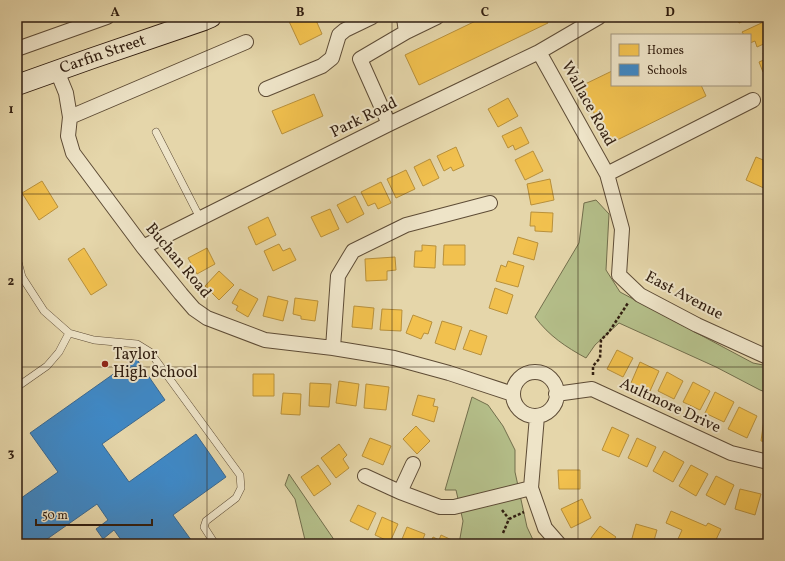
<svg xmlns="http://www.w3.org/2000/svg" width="785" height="561" viewBox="0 0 785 561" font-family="Vollkorn,serif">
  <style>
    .green { fill: #b4be89; stroke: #726e4c }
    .homes { fill: #f2c14e; stroke: #b8903b }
    .schools { fill: #3f88c5; stroke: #3b688f }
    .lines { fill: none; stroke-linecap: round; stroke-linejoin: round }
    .lane-casing { stroke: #5e4c36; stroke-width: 8 }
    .street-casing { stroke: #5e4c36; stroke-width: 16 }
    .secondary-casing { stroke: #311e10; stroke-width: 22 }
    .path { stroke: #311e10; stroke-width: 2.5; stroke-dasharray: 3 2; stroke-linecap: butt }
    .lane { stroke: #eee4c8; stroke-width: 7 }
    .street { stroke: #eee4c8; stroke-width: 14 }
    .secondary { stroke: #eee4c8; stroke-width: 20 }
    .grid { fill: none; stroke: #311e10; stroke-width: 1; stroke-opacity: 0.55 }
    .poi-dot { fill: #8f2418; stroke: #eee4c8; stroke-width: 1.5 }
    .labels { text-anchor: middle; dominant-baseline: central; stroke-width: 4; stroke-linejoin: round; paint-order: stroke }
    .street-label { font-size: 16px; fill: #311e10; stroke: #eee4c8 }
    .poi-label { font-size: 16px; fill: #311e10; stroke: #eee4c8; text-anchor: start }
    .neatline { fill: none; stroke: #311e10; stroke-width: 1.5 }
    .grid-label { font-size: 13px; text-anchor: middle; font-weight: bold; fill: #311e10 }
  </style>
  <rect width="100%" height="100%" fill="#e5d6aa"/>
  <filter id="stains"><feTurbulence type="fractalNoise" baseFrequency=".005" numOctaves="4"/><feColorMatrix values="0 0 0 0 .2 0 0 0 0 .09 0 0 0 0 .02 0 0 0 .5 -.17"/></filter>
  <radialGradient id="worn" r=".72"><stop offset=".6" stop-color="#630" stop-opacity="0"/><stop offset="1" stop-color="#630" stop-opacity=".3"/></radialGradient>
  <!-- green -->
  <path class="green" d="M596 200 609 214 606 270 620 292 753 363 768 366V393L760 390 716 367 619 323 595 345 586 358C566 347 549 336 535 317L579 243 584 203Z
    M472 397 488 405 503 426 515 450V472L527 527 535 544H459L463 521 456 490H445Z
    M289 474 337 544H306L295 499 285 485Z"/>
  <!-- homes -->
  <path class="homes" d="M287 17H317L315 18 322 34 300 45Z
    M484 17H545L548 23 419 85 405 55Z
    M736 17H752L739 23Z
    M768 20V42L757 47 755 41 750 43V35H744L742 32Z
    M768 51V69L763 72 759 62 766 59 763 53Z
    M612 71V85H701L706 96 609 144 581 86Z
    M314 94 323 116 282 134 272 111Z
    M508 98 518 116 498 127 488 109Z
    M521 127 529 143 515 150 513 145 508 148 502 136Z
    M456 147 464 166 453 171 451 167 444 171 437 156Z
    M533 151 543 171 525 180 515 160Z
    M756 157 768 162V185L766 189 746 180Z
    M430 159 439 178 423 186 414 167Z
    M406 170 415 189 396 198 387 179Z
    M550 179 554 200 531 205 527 184Z
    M42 181 58 207 39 220 22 193Z
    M381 182 391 203 378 209 375 203 368 206 361 192Z
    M355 196 364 214 347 223 337 205Z
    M330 209 339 229 321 237 311 217Z
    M531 212 553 213 552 232 535 231V226H530Z
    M268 217 276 235 256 245 248 227Z
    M518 237 538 243 534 260 513 254Z
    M279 244 283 251 290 248 296 260 273 271 264 251Z
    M422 245 436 246 435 268 414 267 415 251H422Z
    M444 245H465V265H443Z
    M84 248 107 285 91 295 68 259Z
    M207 248 215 264 197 274 188 258Z
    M395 257 396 270 387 271V280L366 281 365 259Z
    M508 261 524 266 518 287 496 281 501 265 506 267Z
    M219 271 234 285 219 300 205 286Z
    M495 288 513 295 507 314 489 308Z
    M240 289 258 299 248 317 236 310 238 306 232 303Z
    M268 296 288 301 283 321 263 316Z
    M295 298 318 301 315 321 301 319V316L293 314Z
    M354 306 374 308 372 329 352 327Z
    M382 309 402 310 401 331 380 330Z
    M413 315 432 322 428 334 424 333 421 339 406 333Z
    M442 321 462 327 455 350 435 343Z
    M470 330 487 336 481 355 463 349Z
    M617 350 633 358 623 377 607 369Z
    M640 362 659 371 650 391 631 383Z
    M667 372 683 381 674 399 658 391Z
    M253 374H274V396H253Z
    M339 381 359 384 356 406 336 403Z
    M693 382 710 391 700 410 683 402Z
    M310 383 331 384 329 407 309 406Z
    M366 384 389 387 386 410 364 408Z
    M715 392 734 402 724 422 705 413Z
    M283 393 301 394 300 415 281 414Z
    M418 395 435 399 433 406 438 407 434 422 412 415Z
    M739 407 757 416 747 438 728 429Z
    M764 419H768V442L761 441Z
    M416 426 430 441 417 454 403 439Z
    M612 427 629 435 619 457 602 450Z
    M370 438 391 446 383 465 362 456Z
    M637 438 656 447 647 467 628 458Z
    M339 444 347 455 343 459 349 468 336 478 321 458Z
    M664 451 684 462 673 482 653 471Z
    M318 465 331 484 314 496 301 477Z
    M691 465 708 474 696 496 679 486Z
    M558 470H580V489H559Z
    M716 476 734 485 725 505 706 495Z
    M740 489 761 494 755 515 735 509Z
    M767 497H768V518L764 517Z
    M582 499 591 518 571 528 561 509Z
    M358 505 376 513 368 530 350 521Z
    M671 511 706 526 708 523 721 529 714 544H710L704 541 703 544H689L678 539 682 530 666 523Z
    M382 517 398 524 390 542 375 535Z
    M636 524 657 530 653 544H637L631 542Z
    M600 526 616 537 610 544H591L588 542Z
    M407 527 425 534 421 544H400Z
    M441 535 454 541 453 544H430L433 537 439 540Z"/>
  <!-- schools -->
  <path class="schools" d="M136 358 165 400 102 444 129 482 196 434 226 477 173 515 194 544H124L114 530 103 539 96 529 108 520 97 504 40 544H26L17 531V501L58 472 30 433Z"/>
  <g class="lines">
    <defs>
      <path id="lane" d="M156 132 200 218
        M17 258 22 277 44 311 69 333 94 340 137 344 150 352 240 475 241 488 236 498 206 521 204 527 215 544
        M17 387 47 366 59 352 69 333"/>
      <path id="street" d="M406 32 437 17
        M17 49 107 17
        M539 52 607 174 622 229 619 275 640 295 697 325 765 356
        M57 71 66 93 70 117 68 136 73 153 143 247 181 294 194 309 207 318 265 340 333 348 394 358 449 373 513 394
        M266 89 322 66 332 58 339 35 345 30 372 17
        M70 117 246 42
        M389 124 360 59 406 32 404 18 402 17
        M607 174 753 100
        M143 247 389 124 539 52 599 17
        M333 348 338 276 353 251 406 225 490 203
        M513 394a22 22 0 1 1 44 0a22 22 0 1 1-44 0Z
        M556 394 592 389 731 453 768 462
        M537 416 531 488 545 528 559 544
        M365 476 400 492 440 507H454L531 488
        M400 492 413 464"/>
      <g id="secondary">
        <path id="s1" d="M17 85 90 59 204 20 211 17"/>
      </g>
    </defs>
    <!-- lane casing -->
    <use href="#lane" class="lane-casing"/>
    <!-- street casing -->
    <use href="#street" class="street-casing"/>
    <!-- secondary casing -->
    <use href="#secondary" class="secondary-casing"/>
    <!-- path -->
    <path class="path" d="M593 375V366L600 358 601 340 609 332 628 303
      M502 510 509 519
      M503 533 509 519 524 512"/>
    <!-- lane -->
    <use href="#lane" class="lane"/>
    <!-- street -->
    <use href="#street" class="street"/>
    <!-- secondary -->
    <use href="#secondary" class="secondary"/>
  </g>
  <!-- grid -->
  <path class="grid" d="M207 17V544M392 17V544M578 17V544M17 194H768M17 367H768"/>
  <!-- markers -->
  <circle class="poi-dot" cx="105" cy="364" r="4"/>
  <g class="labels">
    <!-- street labels -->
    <g class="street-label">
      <text stroke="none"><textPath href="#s1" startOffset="91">Carfin Street</textPath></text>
      <text transform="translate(588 104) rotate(61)">Wallace Road</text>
      <text transform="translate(364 118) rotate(-26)">Park Road</text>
      <text transform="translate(178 261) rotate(50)">Buchan Road</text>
      <text transform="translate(684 296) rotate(28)">East Avenue</text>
      <text transform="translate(670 406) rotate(25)">Aultmore Drive</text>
    </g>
    <!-- poi labels -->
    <g class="poi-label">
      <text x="113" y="355">Taylor<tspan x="113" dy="18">High School</tspan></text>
    </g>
  </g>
  <!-- margin -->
  <rect width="785" height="561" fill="none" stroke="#e5d6aa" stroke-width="44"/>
  <!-- legend -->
  <rect x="611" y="34" width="140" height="52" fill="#eee4c8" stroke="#a2957e"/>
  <rect x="619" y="44" width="20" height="12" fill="#f2c14e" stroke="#a2957e"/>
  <text x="647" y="54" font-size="12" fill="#311e10">Homes</text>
  <rect x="619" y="64" width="20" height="12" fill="#3f88c5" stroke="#a2957e"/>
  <text x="647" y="74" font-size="12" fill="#311e10">Schools</text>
  <!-- scale -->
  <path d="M36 519v6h116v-6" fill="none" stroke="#311e10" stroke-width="2"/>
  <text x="42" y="519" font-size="12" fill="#311e10" stroke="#eee4c8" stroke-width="3" paint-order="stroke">50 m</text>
  <rect x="22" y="22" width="741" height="517" class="neatline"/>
  <g class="grid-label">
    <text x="115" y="16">A</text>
    <text x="300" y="16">B</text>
    <text x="485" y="16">C</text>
    <text x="670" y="16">D</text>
    <text x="11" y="113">1</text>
    <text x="11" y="285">2</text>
    <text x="11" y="457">3</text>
  </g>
  <rect width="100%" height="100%" filter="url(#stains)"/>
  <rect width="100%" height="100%" fill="url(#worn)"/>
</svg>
